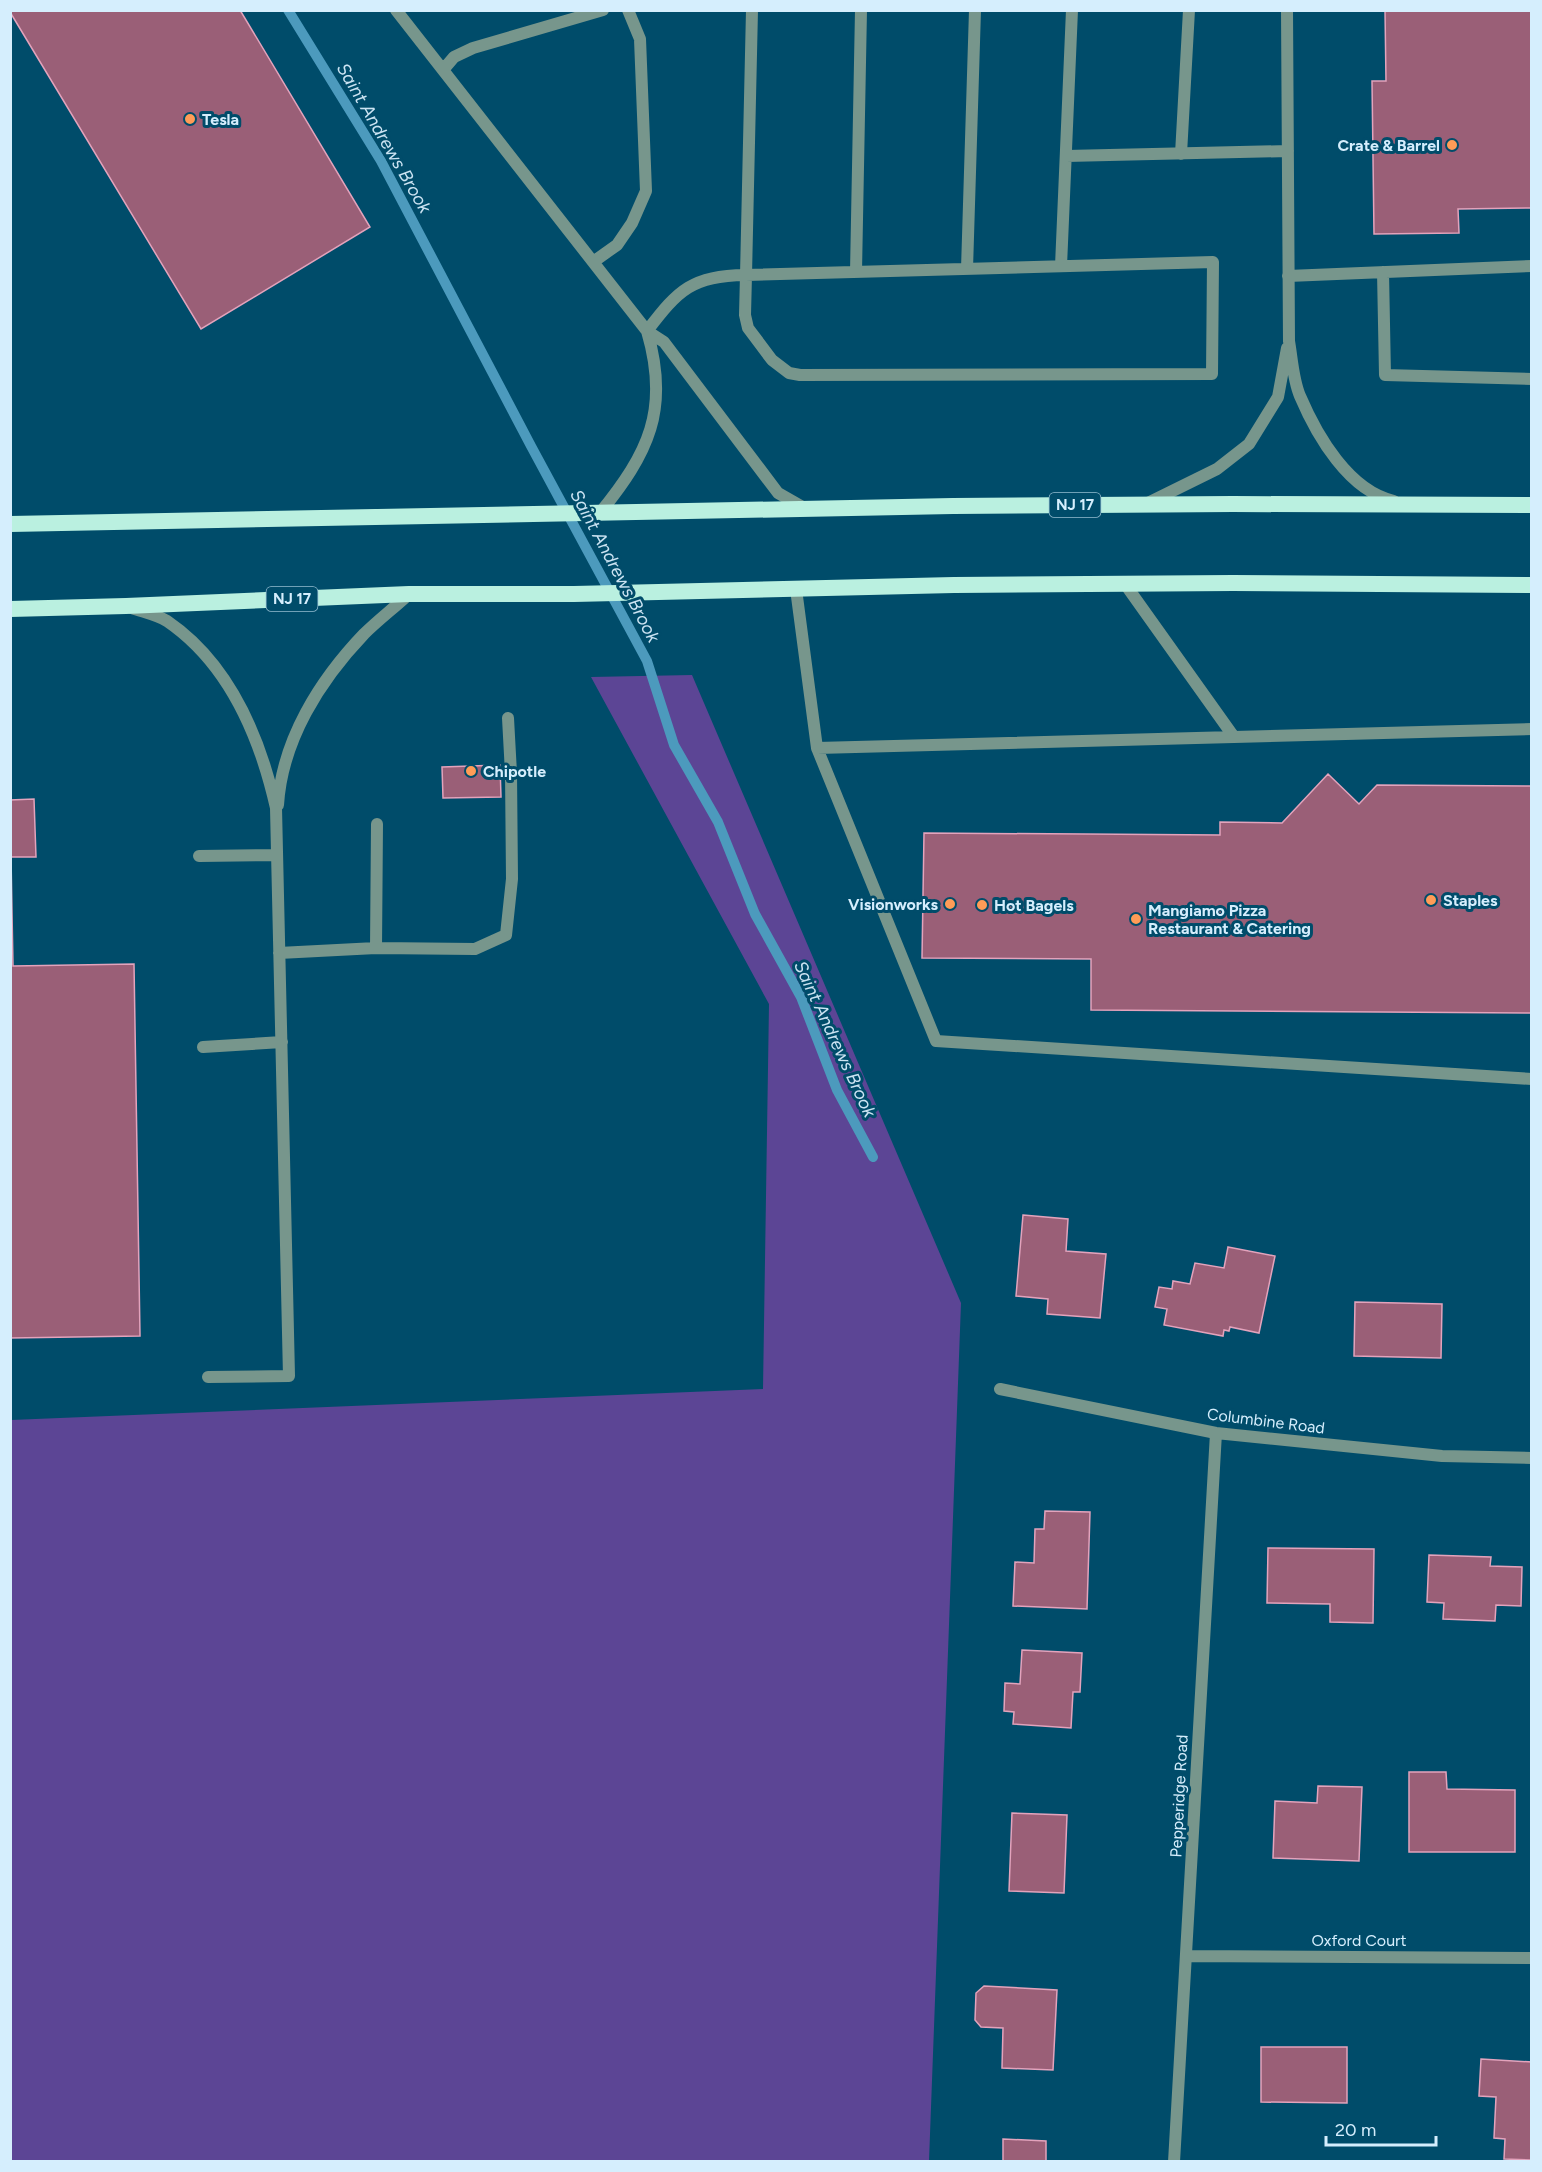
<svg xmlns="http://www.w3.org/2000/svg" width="1542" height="2172" viewBox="0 0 1542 2172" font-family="Figtree,sans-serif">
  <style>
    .green { fill: #5c4595 }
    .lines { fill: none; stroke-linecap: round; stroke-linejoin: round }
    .stream { stroke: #4c9abd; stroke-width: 10 }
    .building { fill: #9a5f77; stroke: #e3a3bc; stroke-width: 1.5 }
    .service { stroke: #77968c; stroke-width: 12 }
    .minor { stroke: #77968c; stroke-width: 12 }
    .trunk { stroke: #baf0e0; stroke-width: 16 }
    .poi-dot { fill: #fe9c57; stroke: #004c6a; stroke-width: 2 }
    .labels { text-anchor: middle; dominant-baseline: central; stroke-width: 6; stroke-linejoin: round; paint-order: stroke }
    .shield { fill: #004c6a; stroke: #95bdd1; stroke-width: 1.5 }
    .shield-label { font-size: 15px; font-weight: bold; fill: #d5eefd }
    .poi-label { font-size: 16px; font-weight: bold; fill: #d5eefd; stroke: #004c6a; text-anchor: start }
    .street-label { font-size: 16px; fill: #d5eefd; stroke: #004c6a }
    .water-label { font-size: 18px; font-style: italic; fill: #cce4f3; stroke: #004c6a }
  </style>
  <rect width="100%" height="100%" fill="#004c6a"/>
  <!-- green -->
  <path class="green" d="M692 675 961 1303 929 2161H11V1420L763 1389 769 1004 591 677Z"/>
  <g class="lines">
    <!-- stream -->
    <path class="stream" d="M288 10 381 161 531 446 647 661 674 745 718 822 755 914 801 997 837 1090 873 1157"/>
  </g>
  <!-- building -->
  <path class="building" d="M12 10H240L370 227 201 329 10 12Z
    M1385 10H1532V208L1458 209 1459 233 1374 234 1372 81H1386Z
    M500 765 501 797 443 798 442 767Z
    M1328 774 1359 804 1377 785 1532 786V1013L1091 1010V959L922 958 924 833 1220 835V822L1282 823Z
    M34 799 36 857H11L13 966 134 964 140 1336 10 1338V800Z
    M1023 1215 1068 1219 1066 1251 1106 1254 1100 1318 1047 1314 1048 1299 1016 1296Z
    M1228 1247 1275 1256 1259 1333 1230 1327 1229 1331 1224 1330 1223 1336 1164 1325 1167 1309 1155 1307 1159 1287 1172 1289 1173 1281 1190 1284 1195 1263 1224 1268Z
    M1355 1302 1442 1304 1441 1358 1354 1356Z
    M1045 1511 1090 1512 1087 1609 1013 1606 1015 1562 1034 1563 1035 1529H1044Z
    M1268 1548 1374 1549 1373 1623 1330 1622V1604L1267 1603Z
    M1429 1555 1491 1557 1490 1566 1522 1567 1521 1606 1496 1605 1495 1621 1443 1619 1444 1603 1427 1602Z
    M1022 1650 1082 1653 1080 1692H1073L1071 1728 1013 1724 1014 1712 1004 1711 1005 1683 1020 1684Z
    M1409 1772H1446L1447 1789 1515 1790V1852H1409Z
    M1318 1786 1362 1787 1359 1861 1273 1858 1275 1801 1317 1803Z
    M1012 1813 1067 1815 1064 1893 1009 1891Z
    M984 1986 1057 1990 1053 2070 1002 2068 1003 2028 981 2027 975 2020 976 1993Z
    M1261 2047H1347V2103L1261 2102Z
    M1481 2059 1532 2062V2160L1504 2159 1505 2139 1494 2138 1496 2097 1479 2096Z
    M1003 2139 1046 2141V2162H987L1003 2161Z"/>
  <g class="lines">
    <!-- service -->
    <path class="service" d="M396 10 647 331 664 342 778 493 806 509
      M1287 10 1289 341C1292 358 1293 380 1300 396 1317 436 1349 491 1394 501
      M443 70 454 57 473 48 603 10
      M1181 154 1189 10
      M1066 156 1288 151
      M593 262 617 245 632 223 646 191 640 39 628 10
      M1061 266 1072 10
      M967 269 975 10
      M856 272 861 10
      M1383 272 1385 375 1532 379
      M1288 276 1532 266
      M647 331C679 289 692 276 746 275L1213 262 1212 374 800 375 789 373 772 360 748 328 745 315 746 275 752 10
      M1148 503 1217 469 1249 444 1278 397 1287 348
      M599 514C649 453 670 409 647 331
      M1125 584 1234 737
      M796 589 817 748 936 1041 1532 1079
      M132 608C143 612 157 615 167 621 230 664 260 737 276 808L289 1376 208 1377
      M817 748 1532 729
      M278 805C282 740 320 680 364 634 378 620 394 608 409 594
      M199 856 277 855
      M376 948 377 824
      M279 953 376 948 475 949 506 935 512 879 511 773 508 718
      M203 1047 282 1042"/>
    <!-- minor -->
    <path class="minor" d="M1000 1389 1216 1433 1442 1456 1532 1458
      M1186 1956 1532 1958
      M1174 2162 1216 1433"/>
    <!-- trunk -->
    <path class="trunk" d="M10 524 953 506 1233 504 1532 505
      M10 609 126 606 409 594H574L954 585 1233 583 1532 585"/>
  </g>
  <!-- markers -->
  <g class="poi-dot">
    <circle cx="190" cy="119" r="6"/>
    <circle cx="1452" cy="145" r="6"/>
    <circle cx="471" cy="771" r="6"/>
    <circle cx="1431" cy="900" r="6"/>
    <circle cx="950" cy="904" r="6"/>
    <circle cx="982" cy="905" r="6"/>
    <circle cx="1136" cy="919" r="6"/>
  </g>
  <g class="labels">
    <!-- shield labels -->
    <g class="shield">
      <rect x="1049.5" y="493" width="51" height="24" rx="4.5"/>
      <rect x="266.5" y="587" width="51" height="24" rx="4.5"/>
    </g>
    <g class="shield-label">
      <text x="1075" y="505">NJ 17</text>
      <text x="292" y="599">NJ 17</text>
    </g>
    <!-- poi labels -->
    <g class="poi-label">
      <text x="202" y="119">Tesla</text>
      <text x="1440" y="145" text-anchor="end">Crate &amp; Barrel</text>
      <text x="483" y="771">Chipotle</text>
      <text x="1443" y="900">Staples</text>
      <text x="938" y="904" text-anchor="end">Visionworks</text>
      <text x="994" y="905">Hot Bagels</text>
      <text x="1148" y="910">Mangiamo Pizza<tspan x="1148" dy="18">Restaurant &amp; Catering</tspan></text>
    </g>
    <!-- street labels -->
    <g class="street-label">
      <text transform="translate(1266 1421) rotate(7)">Columbine Road</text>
      <text transform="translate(1179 1796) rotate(-87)">Pepperidge Road</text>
      <text x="1359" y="1940">Oxford Court</text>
    </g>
    <!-- water labels -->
    <g class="water-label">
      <text transform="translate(384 138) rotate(60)">Saint Andrews Brook</text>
      <text transform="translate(615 566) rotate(62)">Saint Andrews Brook</text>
      <text transform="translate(835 1039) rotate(65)">Saint Andrews Brook</text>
    </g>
  </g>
  <!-- border -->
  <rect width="1542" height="2172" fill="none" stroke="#d5eefd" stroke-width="24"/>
  <!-- scale -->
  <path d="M1326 2136v9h110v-9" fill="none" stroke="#d5eefd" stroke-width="3"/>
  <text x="1335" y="2136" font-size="18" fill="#d5eefd" stroke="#004c6a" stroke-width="4.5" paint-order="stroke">20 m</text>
</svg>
